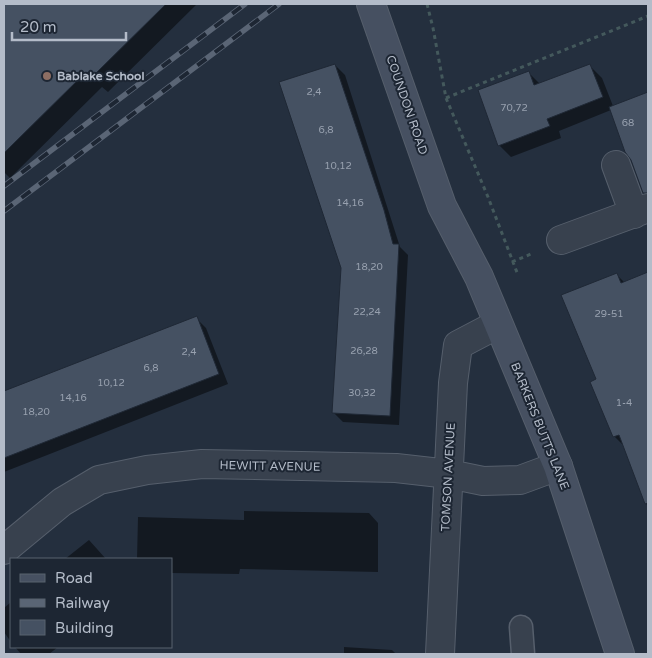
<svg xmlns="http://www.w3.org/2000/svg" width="652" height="658" viewBox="0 0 652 658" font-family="'Varela Round',sans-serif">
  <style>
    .shadow { fill: #0007 }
    .building { fill: #455162; stroke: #1f2835 }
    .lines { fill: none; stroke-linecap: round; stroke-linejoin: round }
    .lane-casing { stroke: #565f6c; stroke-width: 25 }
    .street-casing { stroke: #565f6c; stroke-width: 30 }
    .secondary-casing { stroke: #565f6c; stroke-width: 30 }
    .path { stroke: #44595c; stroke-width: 3; stroke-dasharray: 4 4; stroke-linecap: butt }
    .lane { stroke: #38414e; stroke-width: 22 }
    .street { stroke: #38414e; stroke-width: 28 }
    .secondary { stroke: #465061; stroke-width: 28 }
    .rail-casing { stroke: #5a6575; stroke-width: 5.5 }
    .rail { stroke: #1d2633; stroke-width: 4; stroke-dasharray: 11; stroke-linecap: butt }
    .education-dot { fill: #8d6e63; stroke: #1d2633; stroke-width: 2 }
    .labels { text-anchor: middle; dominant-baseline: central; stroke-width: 4; stroke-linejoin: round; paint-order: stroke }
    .number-label { font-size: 10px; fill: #98a1af }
    .poi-label { font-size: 12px; font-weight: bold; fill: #b4bcc9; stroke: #1d2633; text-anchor: start }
    .street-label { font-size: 12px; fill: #b4bcc9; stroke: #1d2633 }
  </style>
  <rect width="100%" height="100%" fill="#242f3e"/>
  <!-- shadow -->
  <path class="shadow" d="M4 4H197L108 92 102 87 10 178 4 172Z
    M335 65 345 75 400 247 408 255 399 425 343 422 334 413 342 268Z
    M590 66 602 78 613 106 648 94V160L638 164 611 110 559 131 561 138 511 157 499 145 529 73 540 84Z
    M648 274V508L626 448 614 436 598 380 617 275 625 283Z
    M196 318 206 328 228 384 4 472V393Z
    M244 511 369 513 378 523V572L240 569 239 574 171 573V559H137L138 517 244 520Z
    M89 540 106 559H65Z
    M11 602V642L4 632V608Z
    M15 647H58L49 654H21Z
    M344 647 392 650 396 654H344Z"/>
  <!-- building -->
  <path class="building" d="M4 4H166L91 78 86 72 4 153Z
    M335 64 384 210 393 244H399L390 416 332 413 341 268 279 82Z
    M590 64 603 97 547 119 550 126 498 146 478 90 529 71 534 85Z
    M648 92V193H643L631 160 625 152 609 107Z
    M648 272V503L645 504 619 435 613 437 590 382 596 379 561 295 617 273 621 283Z
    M197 316 219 374 4 458V391Z"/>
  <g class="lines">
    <defs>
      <path id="lane" d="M521 627 523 654"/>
      <path id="street" d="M616 165 634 214
        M561 240 648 208
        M4 550 62 502 99 480 147 470 202 464 396 468 449 474 483 481 520 480 558 466
        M440 654 453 383 458 345 498 324"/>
      <path id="secondary" d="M371 4 442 206 479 277 558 466 620 654"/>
    </defs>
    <!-- lane casing -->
    <use href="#lane" class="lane-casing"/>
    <!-- street casing -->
    <use href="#street" class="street-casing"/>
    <!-- secondary casing -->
    <use href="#secondary" class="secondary-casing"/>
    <!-- path -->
    <path class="path" d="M427 4 433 28 446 98 488 197 518 275
      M446 98 648 16
      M512 262 531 254"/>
    <!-- lane -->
    <use href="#lane" class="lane"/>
    <!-- street -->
    <use href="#street" class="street"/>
    <!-- secondary -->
    <use href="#secondary" class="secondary"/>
    <defs>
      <path id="rail" d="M4 186 245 4
        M4 211 279 4"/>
    </defs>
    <!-- rail casing -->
    <use href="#rail" class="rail-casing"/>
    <!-- rail -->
    <use href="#rail" class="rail"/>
  </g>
  <!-- markers -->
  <circle class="education-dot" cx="47" cy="76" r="5"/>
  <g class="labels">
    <!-- number labels -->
    <g class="number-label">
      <text x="314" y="92">2,4</text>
      <text x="514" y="108">70,72</text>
      <text x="628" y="123">68</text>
      <text x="326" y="130">6,8</text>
      <text x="338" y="166">10,12</text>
      <text x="350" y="203">14,16</text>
      <text x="369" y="267">18,20</text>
      <text x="367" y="312">22,24</text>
      <text x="609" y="314">29-51</text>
      <text x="364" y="351">26,28</text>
      <text x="189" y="352">2,4</text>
      <text x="151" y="368">6,8</text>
      <text x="111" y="383">10,12</text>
      <text x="362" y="393">30,32</text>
      <text x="73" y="398">14,16</text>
      <text x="624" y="403">1-4</text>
      <text x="36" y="412">18,20</text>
    </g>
    <!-- poi labels -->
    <g class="poi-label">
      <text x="57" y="76">Bablake School</text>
    </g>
    <!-- street labels -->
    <g class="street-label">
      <text transform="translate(407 105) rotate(71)">COUNDON ROAD</text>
      <text transform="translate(540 426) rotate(68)">BARKERS BUTTS LANE</text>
      <text transform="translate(270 466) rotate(1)">HEWITT AVENUE</text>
      <text transform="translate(448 477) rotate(-87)">TOMSON AVENUE</text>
    </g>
  </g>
  <!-- border -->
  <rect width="652" height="658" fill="none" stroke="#b4bcc9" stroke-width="10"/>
  <!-- legend -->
  <rect x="10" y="558" width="162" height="90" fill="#1d2633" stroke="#59626f"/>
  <rect x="20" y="574" width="25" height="8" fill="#465061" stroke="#59626f"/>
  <text x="55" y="583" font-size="15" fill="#b4bcc9">Road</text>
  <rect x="20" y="599" width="25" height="8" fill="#5a6575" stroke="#59626f"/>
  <text x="55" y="608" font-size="15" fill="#b4bcc9">Railway</text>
  <rect x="20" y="620" width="25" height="15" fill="#455162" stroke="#59626f"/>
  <text x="55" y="633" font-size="15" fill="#b4bcc9">Building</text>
  <!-- scale -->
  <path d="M12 32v8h114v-8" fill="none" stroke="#b4bcc9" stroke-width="2.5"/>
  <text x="20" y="32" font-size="15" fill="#b4bcc9" stroke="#1d2633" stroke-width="4" paint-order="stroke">20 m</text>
</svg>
